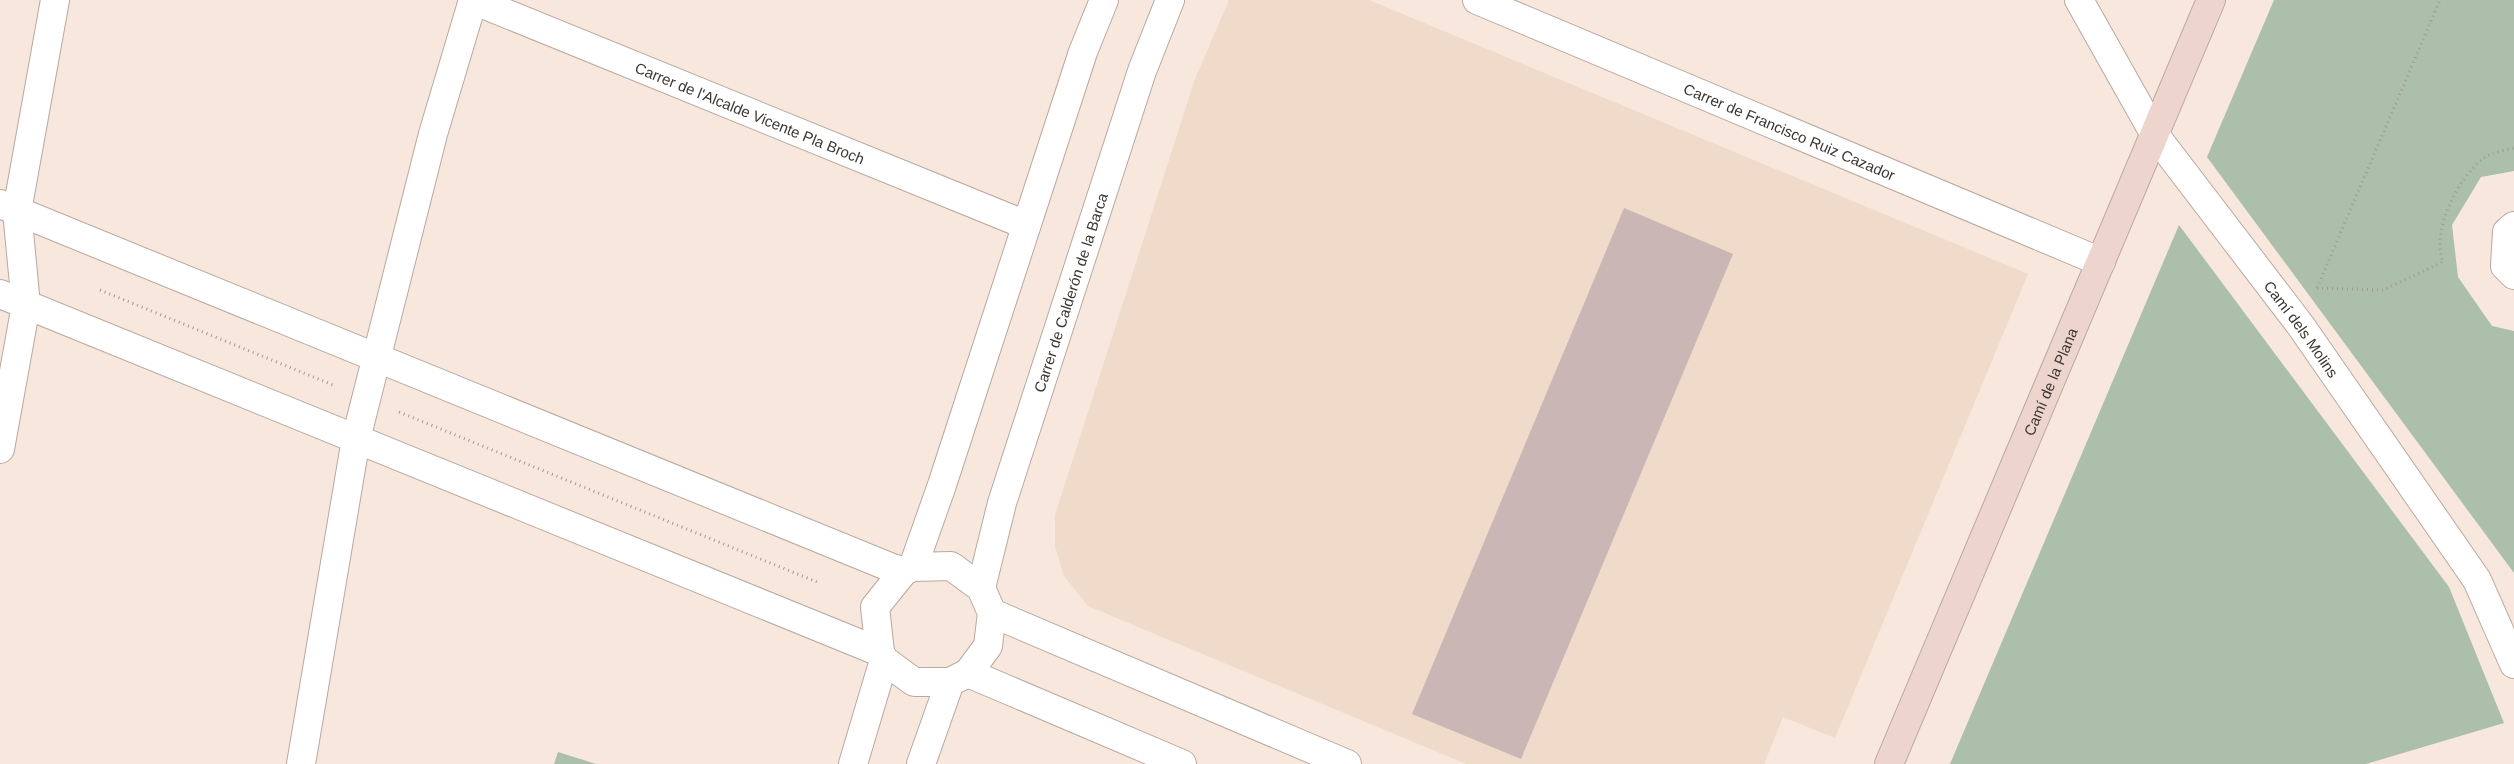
<svg xmlns="http://www.w3.org/2000/svg" width="2514" height="764" viewBox="0 0 2514 764" font-family="Arial,sans-serif">
  <style>
    .built { fill: #f0daca }
    .green { fill: #abbfa9 }
    .building { fill: #cab6b5 }
    .lines { fill: none; stroke-linecap: round; stroke-linejoin: round }
    .street-casing { stroke: #b9a99f; stroke-width: 30 }
    .secondary-casing { stroke: #b9a99f; stroke-width: 30 }
    .path { stroke: #a3988f; stroke-width: 3; stroke-dasharray: 1 4; stroke-linecap: butt }
    .street { stroke: #fff; stroke-width: 28 }
    .secondary { stroke: #edd4cd; stroke-width: 28 }
    .labels { text-anchor: middle; dominant-baseline: central; stroke-width: 4; stroke-linejoin: round; paint-order: stroke }
    .street-label { font-size: 15px; fill: #3c3631; stroke: #f7e7dc }
  </style>
  <rect width="100%" height="100%" fill="#f7e7dc"/>
  <!-- built -->
  <path class="built" d="M1229 0H1369L2028 274 1835 738 1783 717 1764 764H1466L1088 606 1064 576 1055 546V515L1195 79Z"/>
  <!-- green -->
  <path class="green" d="M2274 0H2514V171L2481 177 2452 225 2458 277 2492 326 2514 331V573L2207 157Z
    M2179 225 2449 587 2504 723 2366 764H1950Z
    M558 752 596 764H554Z"/>
  <!-- building -->
  <path class="building" d="M1624 208 1733 254 1521 759 1412 714Z"/>
  <g class="lines">
    <defs>
      <g id="street">
        <path id="s1" d="M473 0 1026 225"/>
        <path id="s2" d="M1477 0 2101 262"/>
        <path id="s3" d="M2079 0 2155 135 2301 326 2477 580 2514 664"/>
        <path d="M0 204 892 568 904 571"/>
        <path d="M2514 226 2507 232 2505 266 2514 275"/>
        <path d="M0 294 880 652"/>
        <path d="M0 449 26 305 17 211 55 0"/>
        <path d="M951 566 981 588 992 613 988 646 968 673 950 682H914L884 660 880 652 875 607 904 571 913 567Z"/>
        <path d="M913 567 942 485 1083 52 1104 0"/>
        <path id="s4" d="M981 588 1002 503 1142 71 1170 0"/>
        <path d="M992 613 1347 764"/>
        <path d="M968 673 1182 764"/>
        <path d="M301 764 356 439 433 134 473 0"/>
        <path d="M853 764 884 660"/>
        <path d="M921 764 950 682"/>
      </g>
      <g id="secondary">
        <path id="s5" d="M1889 764 2211 0"/>
      </g>
    </defs>
    <!-- street casing -->
    <use href="#street" class="street-casing"/>
    <!-- secondary casing -->
    <use href="#secondary" class="secondary-casing"/>
    <!-- path -->
    <path class="path" d="M2317 288 2440 0
      M2317 288 2383 290 2443 262C2431 230 2458 177 2484 158 2492 152 2505 150 2514 148
      M100 290 333 385
      M399 412 817 582"/>
    <!-- street -->
    <use href="#street" class="street"/>
    <!-- secondary -->
    <use href="#secondary" class="secondary"/>
  </g>
  <g class="labels">
    <!-- street labels -->
    <g class="street-label">
      <text stroke="none"><textPath href="#s1" startOffset="299">Carrer de l'Alcalde Vicente Pla Broch</textPath></text>
      <text stroke="none"><textPath href="#s2" startOffset="339">Carrer de Francisco Ruiz Cazador</textPath></text>
      <text stroke="none"><textPath href="#s4" startOffset="309">Carrer de Calderón de la Barca</textPath></text>
      <text stroke="none"><textPath href="#s3" startOffset="398">Camí dels Molins</textPath></text>
      <text stroke="none"><textPath href="#s5" startOffset="415">Camí de la Plana</textPath></text>
    </g>
  </g>
</svg>
